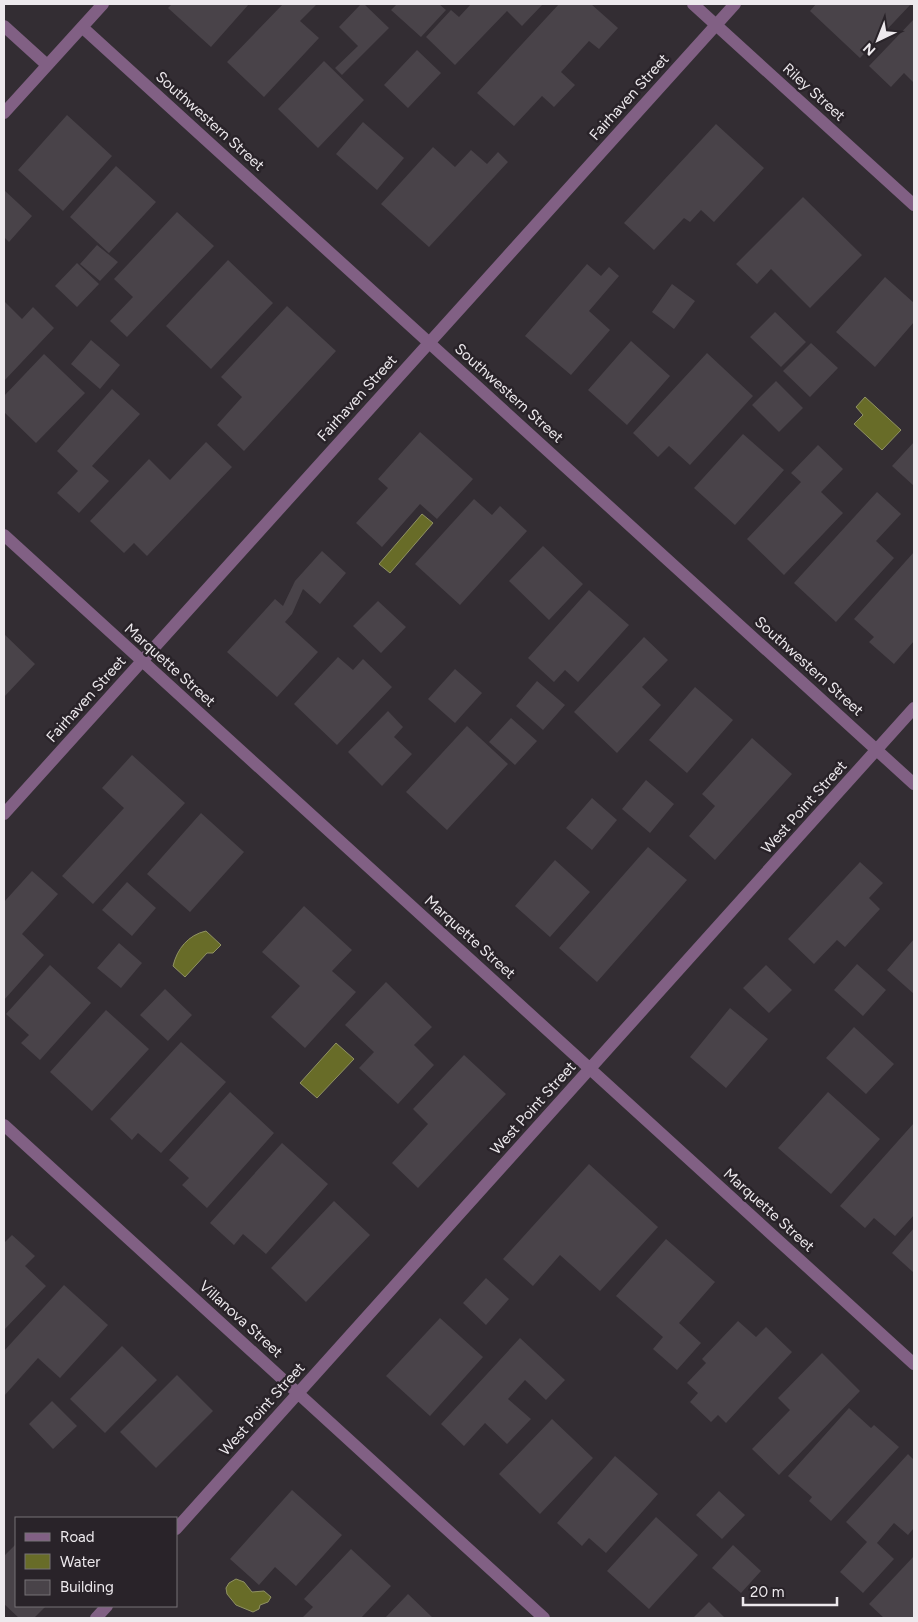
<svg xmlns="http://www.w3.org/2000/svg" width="918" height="1622" viewBox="0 0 918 1622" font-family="Figtree,sans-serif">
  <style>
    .water { fill: #686c28; stroke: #909263 }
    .building { fill: #494349 }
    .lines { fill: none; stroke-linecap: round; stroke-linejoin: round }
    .minor { stroke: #816084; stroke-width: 12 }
    .labels { text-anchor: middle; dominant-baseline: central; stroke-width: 5; stroke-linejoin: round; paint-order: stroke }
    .street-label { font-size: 15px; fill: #ede9ed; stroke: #292329 }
  </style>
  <rect width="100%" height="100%" fill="#332d33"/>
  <!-- water -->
  <path class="water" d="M865 397 901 430 882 450 854 424 863 415 856 407Z
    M422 514 433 523 390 573 379 564Z
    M206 931 221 945 213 953H207L185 977 173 966C177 949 188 935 206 931Z
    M336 1043 354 1059 317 1098 300 1083Z
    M236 1579 244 1582 252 1592 264 1591 271 1597 268 1602 260 1605 259 1609 253 1612 236 1605 227 1594 226 1588 229 1583Z"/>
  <!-- building -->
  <path class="building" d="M172 4H249L211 47 168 8Z
    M283 4H317L300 21 319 38 264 97 227 62Z
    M361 4H364L389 28 342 75 335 68 358 46 339 27Z
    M397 4H439L446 10 421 37 391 10Z
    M471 4H543L522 26 507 11 455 65 426 37 451 10 459 17Z
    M559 4H591L618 28 599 49 589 41 561 72 575 85 554 107 542 96 514 126 477 93Z
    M816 4H911L860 58 810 11Z
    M914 19V83L904 73 891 87 869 66Z
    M417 50 441 73 408 108 384 85Z
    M324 61 364 100 318 148 278 109Z
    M67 115 112 156 63 211 18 170Z
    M363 122 404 158 377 190 336 154Z
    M716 124 764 168 714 222 701 210 690 222 684 218 654 250 624 223Z
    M433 147 455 167 471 150 487 164 498 152 508 162 429 247 381 204Z
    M116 166 156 202 109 253 70 217Z
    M4 190 32 216 9 242 4 237Z
    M803 197 862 255 810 308 771 269 757 284 736 264Z
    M177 212 214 246 127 337 110 321 133 297 114 279Z
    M97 245 118 262 100 281 80 264Z
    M228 260 273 303 211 369 166 326Z
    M77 263 99 284 77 307 55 286Z
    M587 264 601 276 609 267 619 276 589 311 610 330 571 375 525 336Z
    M885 277 914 303V322L875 367 836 332Z
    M672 284 695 301 674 329 652 312Z
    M4 301 22 319 33 307 54 328 4 381Z
    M287 306 336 351 244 451 217 425 242 397 221 377Z
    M775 312 806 342 781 367 750 337Z
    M91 340 120 365 100 389 71 364Z
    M631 341 670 376 627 425 588 390Z
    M811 343 838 368 810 397 783 371Z
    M707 353 753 396 690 465 669 446 658 457 633 433Z
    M44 354 85 393 36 443 4 412V396Z
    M776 381 803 408 779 432 752 405Z
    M112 389 140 414 92 466 109 481 79 513 57 493 78 471 57 451Z
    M420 432 473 479 437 519 420 504 382 547 356 523 388 488 378 479Z
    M743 434 784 470 735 525 694 488Z
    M206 442 232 467 147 556 134 543 124 553 90 521 149 459 170 480Z
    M914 442V486L892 466Z
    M818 445 843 469 821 492 843 513 784 575 747 539 801 482 791 473Z
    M877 492 901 514 876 541 894 558 836 622 794 583Z
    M474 499 492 515 500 506 527 531 460 605 415 564Z
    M543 546 583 584 549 620 509 581Z
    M322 551 346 573 320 604 303 589 292 614 285 622 318 652 277 697 227 652 275 599 283 606 295 581Z
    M914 552V641L894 664 869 642 874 637 854 619Z
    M589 590 629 625 578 682 565 670 554 682 528 658Z
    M378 601 406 627 381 653 353 626Z
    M4 634 35 664 4 697Z
    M644 637 668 660 642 687 661 705 617 753 574 712Z
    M338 657 353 670 363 659 392 687 337 745 294 704Z
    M455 669 482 693 455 723 428 699Z
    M537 681 565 705 543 730 516 706Z
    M695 687 733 720 687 773 649 740Z
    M388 711 403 727 394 737 412 754 382 786 348 752Z
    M511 718 537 741 515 765 489 742Z
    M467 726 508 764 447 830 406 792Z
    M752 738 792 774 715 860 689 836 715 806 702 794Z
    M132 755 185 803 93 904 62 876 124 808 102 788Z
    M646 780 674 804 650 833 622 809Z
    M592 798 617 820 592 850 566 828Z
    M201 813 244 852 190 912 147 874Z
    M648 847 687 880 597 982 559 948Z
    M555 860 590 892 550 937 515 906Z
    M860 862 883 883 869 898 880 909 845 947 837 940 814 964 788 939Z
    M32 871 58 894 22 934 44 955 4 1000V902Z
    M127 882 156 908 132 936 102 910Z
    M304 906 352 950 332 971 356 992 305 1048 271 1017 300 986 262 952Z
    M914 939V994L887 970Z
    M119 943 142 963 121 988 97 968Z
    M857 964 886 990 863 1016 834 990Z
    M50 965 91 1003 40 1060 21 1043 29 1035 6 1014Z
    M766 965 792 990 769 1013 743 988Z
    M386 982 432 1027 414 1045 434 1065 398 1104 359 1068 374 1052 345 1025Z
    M165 989 192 1015 168 1041 140 1015Z
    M730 1008 768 1039 726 1088 690 1057Z
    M106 1010 149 1049 92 1111 50 1072Z
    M854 1027 894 1064 866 1094 826 1058Z
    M181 1042 226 1082 161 1153 138 1133 132 1140 110 1119Z
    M464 1055 506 1094 418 1188 392 1163 428 1124 413 1109Z
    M230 1092 274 1133 207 1208 182 1185 189 1178 169 1160Z
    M828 1092 880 1139 831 1194 778 1148Z
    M914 1123V1215L895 1236 874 1218 865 1228 840 1206Z
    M282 1143 328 1184 266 1254 243 1234 234 1245 210 1223Z
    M589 1164 658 1227 600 1291 560 1255 533 1286 503 1259Z
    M334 1201 370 1235 306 1302 271 1268Z
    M914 1228V1273L892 1253Z
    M12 1235 35 1256 25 1266 46 1286 4 1330V1243Z
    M666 1239 715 1282 679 1323 701 1343 677 1370 653 1349 663 1337 616 1296Z
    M486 1278 509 1299 486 1325 463 1303Z
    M64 1285 108 1325 60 1378 38 1358 4 1396V1351Z
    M440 1318 483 1357 430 1416 386 1376Z
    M738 1321 756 1337 766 1327 792 1352 726 1423 718 1415 711 1422 690 1402 698 1393 687 1383 706 1363 702 1359Z
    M520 1338 565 1380 546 1400 525 1380 508 1399 531 1419 507 1444 485 1423 464 1446 441 1424Z
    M122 1346 157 1380 105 1433 70 1399Z
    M822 1353 860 1391 779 1475 752 1449 790 1410 778 1398Z
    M177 1375 213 1411 156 1468 120 1432Z
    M52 1401 77 1426 53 1449 29 1424Z
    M849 1408 871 1428 874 1425 899 1447 831 1521 809 1501 812 1497 788 1476Z
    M552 1419 593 1458 540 1514 499 1474Z
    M908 1454 914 1460V1528L908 1535 894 1523 877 1543 894 1559 863 1593 840 1572 867 1542 846 1522Z
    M615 1456 658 1494 606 1553 589 1538 582 1546 557 1523Z
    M292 1490 342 1535 296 1586 275 1567 259 1585 230 1559Z
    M719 1491 745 1515 722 1539 696 1515Z
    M656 1517 698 1555 649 1609 607 1571Z
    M16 1544V1606H46L34 1618H19L4 1604V1556Z
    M733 1545 761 1571 741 1593 712 1568Z
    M351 1549 391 1586 361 1618H302L313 1607 304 1599Z
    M914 1556V1618H884L869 1604Z
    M408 1594 433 1618H385Z
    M709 1602 725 1618H693Z"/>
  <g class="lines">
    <!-- minor -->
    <path class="minor" d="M693 4 914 205
      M4 26 47 65
      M82 27 914 784
      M4 113 103 4
      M4 535 914 1364
      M4 814 735 4
      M4 1125 544 1618
      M176 1529 914 708
      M96 1618 107 1606"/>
  </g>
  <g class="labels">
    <!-- street labels -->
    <g class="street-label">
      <text transform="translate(814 92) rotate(42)">Riley Street</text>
      <text transform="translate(629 97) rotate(-48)">Fairhaven Street</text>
      <text transform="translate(210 121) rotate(42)">Southwestern Street</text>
      <text transform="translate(509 393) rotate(42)">Southwestern Street</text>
      <text transform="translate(357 398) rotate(-48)">Fairhaven Street</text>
      <text transform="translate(170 665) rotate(42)">Marquette Street</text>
      <text transform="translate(809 666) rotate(42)">Southwestern Street</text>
      <text transform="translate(86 699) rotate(-48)">Fairhaven Street</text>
      <text transform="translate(804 807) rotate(-48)">West Point Street</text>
      <text transform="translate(470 937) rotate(42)">Marquette Street</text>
      <text transform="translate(533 1108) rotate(-48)">West Point Street</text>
      <text transform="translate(769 1210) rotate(42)">Marquette Street</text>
      <text transform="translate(241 1319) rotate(42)">Villanova Street</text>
      <text transform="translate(262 1409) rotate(-48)">West Point Street</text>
    </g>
  </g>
  <!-- border -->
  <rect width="918" height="1622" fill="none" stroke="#ede9ed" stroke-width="10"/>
  <!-- legend -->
  <rect x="15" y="1517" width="162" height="90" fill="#292329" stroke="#777277"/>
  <rect x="25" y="1533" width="25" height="8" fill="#816084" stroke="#777277"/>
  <text x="60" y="1542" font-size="15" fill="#ede9ed">Road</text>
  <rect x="25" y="1554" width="25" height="15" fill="#686c28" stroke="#777277"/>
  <text x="60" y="1567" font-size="15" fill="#ede9ed">Water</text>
  <rect x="25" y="1580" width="25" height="15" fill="#494349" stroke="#777277"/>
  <text x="60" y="1592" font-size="15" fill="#ede9ed">Building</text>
  <!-- north arrow -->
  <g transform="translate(878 40) rotate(223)" stroke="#292329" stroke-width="4" paint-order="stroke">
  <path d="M0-4L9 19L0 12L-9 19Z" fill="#ede9ed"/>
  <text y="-8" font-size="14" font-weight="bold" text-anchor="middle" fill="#ede9ed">N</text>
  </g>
  <!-- scale -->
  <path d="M743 1597v8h94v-8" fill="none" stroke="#ede9ed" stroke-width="2.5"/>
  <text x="750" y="1597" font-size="15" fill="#ede9ed" stroke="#292329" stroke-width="4" paint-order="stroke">20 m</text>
</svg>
